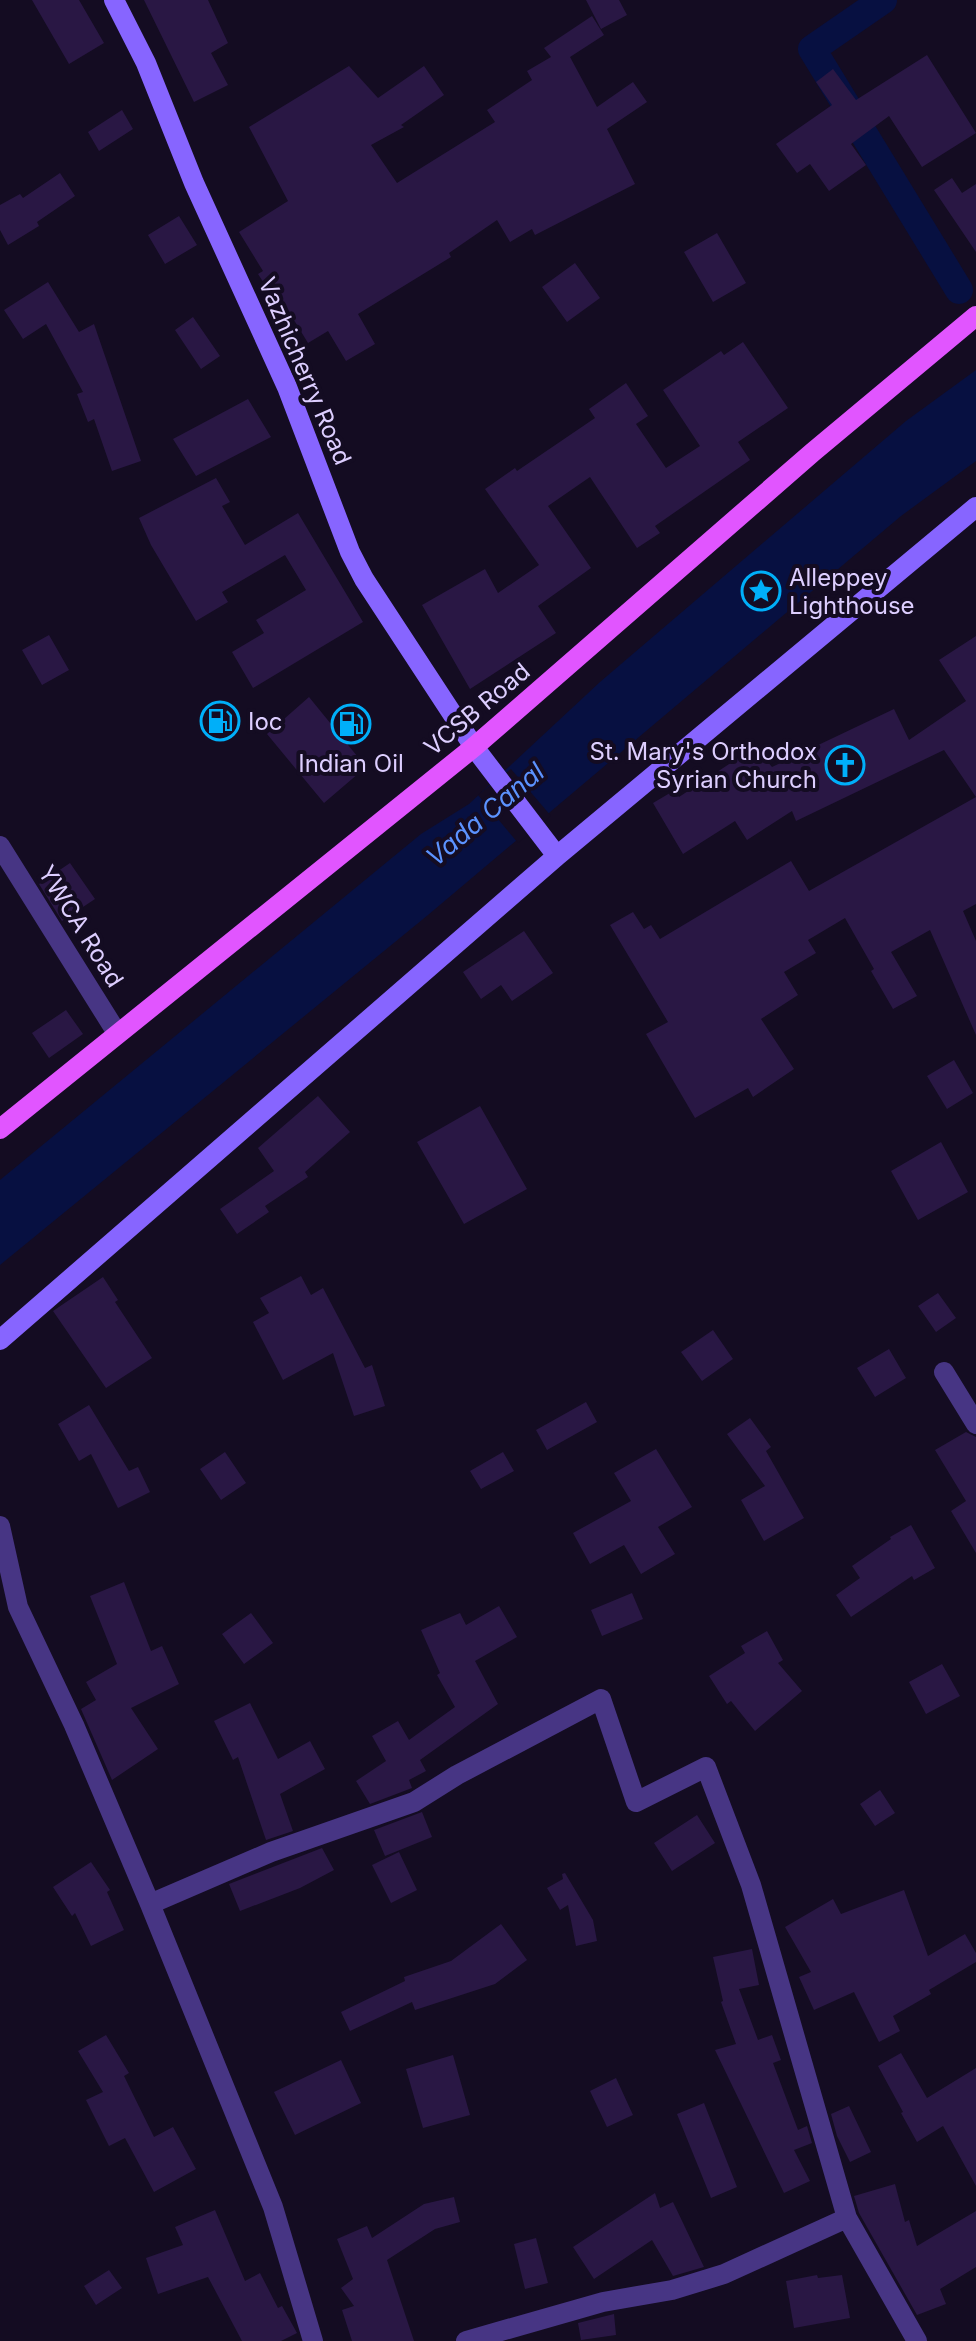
<svg xmlns="http://www.w3.org/2000/svg" width="976" height="2341" viewBox="0 0 976 2341" font-family="Inter,sans-serif">
  <style>
    .water { fill: #071041 }
    .pier { fill: #140c22 }
    .lines { fill: none; stroke-linecap: round; stroke-linejoin: round }
    .canal { stroke: #071041; stroke-width: 28 }
    .building { fill: #291744 }
    .street { stroke: #473584; stroke-width: 20 }
    .secondary { stroke: #8765ff; stroke-width: 20 }
    .primary { stroke: #e155ff; stroke-width: 20 }
    .labels { text-anchor: middle; dominant-baseline: central; stroke-width: 8; stroke-linejoin: round; paint-order: stroke }
    .street-label { font-size: 24px; fill: #ddceff; stroke: #140c22 }
    .poi-label { font-size: 24px; fill: #ddceff; stroke: #140c22; text-anchor: start }
    .water-label { font-size: 26px; font-style: italic; fill: #5c93ff; stroke: #140c22 }
  </style>
  <rect width="100%" height="100%" fill="#140c22"/>
  <!-- water -->
  <path class="water" d="M976 370V461L901 516 428 915 0 1265V1180L421 834 469 804 600 682 906 421Z"/>
  <!-- pier -->
  <path class="pier" d="M511 769 551 816 518 843 478 795Z"/>
  <g class="lines">
    <!-- canal -->
    <path class="canal" d="M883 0 812 49 959 290"/>
  </g>
  <!-- building -->
  <path class="building" d="M32 0H79L104 43 69 64Z
    M144 0H208L228 43 211 53 228 85 194 102Z
    M586 0H619L627 15 601 29Z
    M592 16 604 35 570 57 597 107 633 82 647 102 607 129 635 184 535 235 532 229 510 242 497 220 449 253 451 257 358 314 375 344 346 361 328 331 308 343 278 294 273 297 258 274 263 271 239 232 288 201 249 127 349 66 378 98 424 66 444 95 401 125 404 127 371 145 397 183 495 122 487 110 532 80 527 71 551 57 544 48Z
    M927 55 976 133 922 167 889 116 851 144 866 165 829 191 810 164 797 173 776 144 832 105 816 82 833 69 856 100Z
    M122 110 133 129 99 151 88 132Z
    M60 173 75 196 37 222 39 226 8 245 0 230V205L20 194 23 198Z
    M952 178 962 193 976 184V252L934 190Z
    M179 216 197 245 165 264 148 235Z
    M717 233 746 283 713 302 684 252Z
    M575 263 600 298 567 322 542 287Z
    M48 282 79 332 94 324 141 461 112 471 94 419 88 422 77 394 83 392 46 324 23 339 4 310Z
    M193 317 220 356 201 369 175 330Z
    M743 342 788 408 738 442 750 460 655 526 660 533 637 548 590 477 548 506 591 568 538 606 556 633 470 689 422 605 485 569 498 593 539 565 485 489 515 468 517 471 595 418 589 409 626 383 648 416 636 424 666 468 700 446 663 390 721 351 724 355Z
    M248 399 271 437 196 476 173 439Z
    M216 478 230 502 222 506 245 545 298 513 363 622 253 688 232 652 264 633 256 620 306 590 285 555 222 592 228 602 196 621 151 545 139 518Z
    M49 635 69 670 42 685 22 650Z
    M976 636V904L963 911 976 941V1035L930 930 891 952 917 996 893 1009 871 971 874 969 845 918 808 940 816 953 784 972 798 995 761 1019 794 1069 753 1097 748 1088 695 1118 646 1034 668 1022 610 925 633 912 644 929 651 925 660 939 791 861 809 891 976 797 944 750 796 821 792 811 747 840 735 821 683 854 653 803 675 790 679 797 755 747 772 767 894 709 909 740 966 701 939 660Z
    M309 697 366 767 324 803 267 734Z
    M70 863 95 899 62 921 39 884Z
    M524 931 553 973 512 1001 501 985 481 999 463 972Z
    M66 1010 83 1034 49 1058 32 1033Z
    M954 1060 973 1093 947 1109 927 1076Z
    M318 1096 350 1132 305 1172 308 1177 265 1206 269 1212 237 1234 220 1209 274 1171 258 1148Z
    M480 1106 527 1189 464 1224 417 1142Z
    M941 1142 968 1192 918 1220 891 1171Z
    M301 1276 311 1295 323 1288 365 1368 372 1365 385 1406 354 1416 333 1353 283 1380 253 1322 269 1313 260 1298Z
    M103 1277 118 1300 115 1302 152 1358 106 1388 53 1311Z
    M938 1293 956 1318 936 1332 918 1306Z
    M713 1330 733 1359 702 1381 681 1352Z
    M889 1349 906 1378 875 1397 857 1368Z
    M586 1402 597 1422 547 1450 536 1430Z
    M89 1405 129 1471 138 1467 150 1492 118 1508 91 1454 79 1461 58 1424Z
    M750 1418 771 1447 766 1451 804 1518 764 1541 741 1500 765 1486 727 1434Z
    M966 1432 976 1437V1553L951 1511 966 1501 935 1450Z
    M656 1449 692 1507 658 1527 675 1554 641 1574 624 1545 590 1564 573 1533 631 1501 614 1473Z
    M225 1452 246 1483 221 1500 200 1469Z
    M503 1452 514 1471 481 1489 470 1471Z
    M911 1525 935 1568 914 1580 912 1576 851 1617 836 1595 860 1578 852 1566 891 1539 890 1537Z
    M124 1582 151 1651 162 1646 179 1684 131 1708 158 1749 112 1780 81 1709 96 1700 86 1682 117 1664 90 1596Z
    M632 1593 643 1619 602 1636 591 1610Z
    M499 1606 517 1637 475 1661 498 1704 420 1760 426 1771 409 1780 412 1788 370 1804 356 1781 386 1761 372 1736 398 1721 409 1740 455 1707 437 1675 440 1673 421 1630 460 1613 466 1625Z
    M251 1613 273 1643 244 1664 222 1634Z
    M767 1631 783 1660 778 1663 802 1691 755 1731 731 1701 727 1704 709 1676 745 1653 741 1646Z
    M942 1664 960 1696 926 1714 909 1682Z
    M250 1703 278 1759 310 1741 325 1769 280 1794 293 1831 266 1840 238 1757 233 1760 214 1721Z
    M880 1790 895 1813 875 1826 860 1804Z
    M422 1812 432 1837 385 1856 374 1830Z
    M697 1815 715 1843 672 1871 654 1843Z
    M322 1848 334 1870 300 1888 240 1911 229 1884Z
    M399 1852 417 1890 391 1903 372 1865Z
    M91 1862 110 1890 107 1892 124 1930 91 1946 75 1913 72 1916 53 1887Z
    M565 1873 593 1920 597 1941 576 1946 568 1905 560 1910 547 1888 563 1879 562 1874Z
    M904 1890 928 1956 965 1934 976 1953V1962L929 1990 931 1994 893 2016 900 2031 879 2042 854 1992 814 2010 799 1977 811 1972 785 1927 833 1899 841 1914Z
    M501 1924 527 1960 495 1984 415 2010 412 2002 350 2031 341 2012 405 1981 404 1977 451 1961Z
    M752 1949 759 1985 739 1989 758 2040 772 2035 781 2060 773 2063 798 2130 807 2126 812 2143 794 2150 810 2181 784 2193 715 2050 736 2044 721 2002 723 2001 713 1957Z
    M106 2035 129 2073 124 2076 154 2137 173 2127 196 2169 154 2192 125 2138 109 2146 86 2100 103 2092 78 2051Z
    M901 2053 927 2098 976 2068V2186L943 2126 917 2142 901 2113 903 2112 878 2066Z
    M453 2055 470 2115 423 2128 406 2069Z
    M341 2060 361 2103 295 2135 274 2092Z
    M616 2078 633 2115 607 2127 590 2091Z
    M704 2103 737 2187 711 2198 677 2114Z
    M849 2106 871 2152 850 2162 837 2136 831 2114Z
    M895 2184 905 2222 909 2220 917 2246 976 2211V2267L940 2289 946 2304 917 2315 859 2213 854 2196Z
    M655 2193 660 2208 673 2202 704 2267 673 2276 652 2240 594 2279 573 2247Z
    M454 2197 460 2222 435 2229 387 2260 414 2341H352L342 2310 354 2306 341 2288 353 2279 337 2239 367 2226 372 2238 424 2204Z
    M215 2210 245 2281 260 2273 278 2308 282 2306 297 2333 281 2341H242L208 2277 158 2294 146 2258 183 2245 175 2227Z
    M536 2238 548 2283 525 2289 514 2244Z
    M109 2270 122 2288 96 2305 84 2286Z
    M817 2275 818 2278 842 2275 850 2318 794 2328 786 2281Z
    M614 2314 616 2335 581 2340 578 2323Z"/>
  <g class="lines">
    <!-- street -->
    <path class="street" d="M0 846 117 1033
      M944 1372 976 1424
      M0 1526 18 1607 74 1725 150 1904 273 2207 313 2341
      M150 1904 271 1852 414 1802 457 1775 601 1699 636 1802 706 1767 751 1885 847 2218 917 2341
      M466 2341 603 2302 672 2290 724 2274 847 2218"/>
    <!-- secondary -->
    <path class="secondary" d="M114 0 146 63 194 183 287 387 350 552 364 579 474 747 557 856
      M0 1340 557 856 976 507"/>
    <!-- primary -->
    <path class="primary" d="M0 1129 474 747 813 452 976 316"/>
  </g>
  <!-- icons -->
  <defs>
    <symbol id="sight-ring" viewBox="-11 -11 22 22"><circle r="9.5" fill="#140c22" stroke="#00aff9" stroke-width="1.5"/><path d="M0-6L1.8-2.2L6-1.7L2.9 1.2L3.7 5.4L0 3.3L-3.7 5.4L-2.9 1.2L-6-1.7L-1.8-2.2Z" fill="#00aff9"/></symbol>
    <symbol id="fuel-ring" viewBox="-11 -11 22 22"><circle r="9.5" fill="#140c22" stroke="#00aff9" stroke-width="1.5"/><path d="M-5.5-6h7V0h2V4h1.3V-2.5L3-4.5l.8-.8L6-3V5H2.5V1h-1V6h-7ZM-4.2-4.7v3.2H.2V-4.7Z" fill="#00aff9"/></symbol>
    <symbol id="church-ring" viewBox="-11 -11 22 22"><circle r="9.5" fill="#140c22" stroke="#00aff9" stroke-width="1.5"/><path d="M-1.2-6h2.4v3.5h3.3v2.4h-3.3V6h-2.4V-.1h-3.3v-2.4h3.3Z" fill="#00aff9"/></symbol>
  </defs>
  <g fill-rule="evenodd">
    <use href="#sight-ring" x="739" y="569" width="44" height="44"/>
    <use href="#fuel-ring" x="198" y="699" width="44" height="44"/>
    <use href="#fuel-ring" x="329" y="702" width="44" height="44"/>
    <use href="#church-ring" x="823" y="743" width="44" height="44"/>
  </g>
  <g class="labels">
    <!-- street labels -->
    <g class="street-label">
      <text transform="translate(305 371) rotate(67)">Vazhicherry Road</text>
      <text transform="translate(477 709) rotate(-40)">VCSB Road</text>
      <text transform="translate(81 926) rotate(58)">YWCA Road</text>
    </g>
    <!-- poi labels -->
    <g class="poi-label">
      <text x="789" y="577">Alleppey<tspan x="789" dy="28">Lighthouse</tspan></text>
      <text x="248" y="721">Ioc</text>
      <text x="817" y="751" text-anchor="end">St. Mary's Orthodox<tspan x="817" dy="28">Syrian Church</tspan></text>
      <text x="351" y="763" text-anchor="middle">Indian Oil</text>
    </g>
    <!-- water labels -->
    <g class="water-label">
      <text transform="translate(485 814) rotate(-40)">Vada Canal</text>
    </g>
  </g>
</svg>
